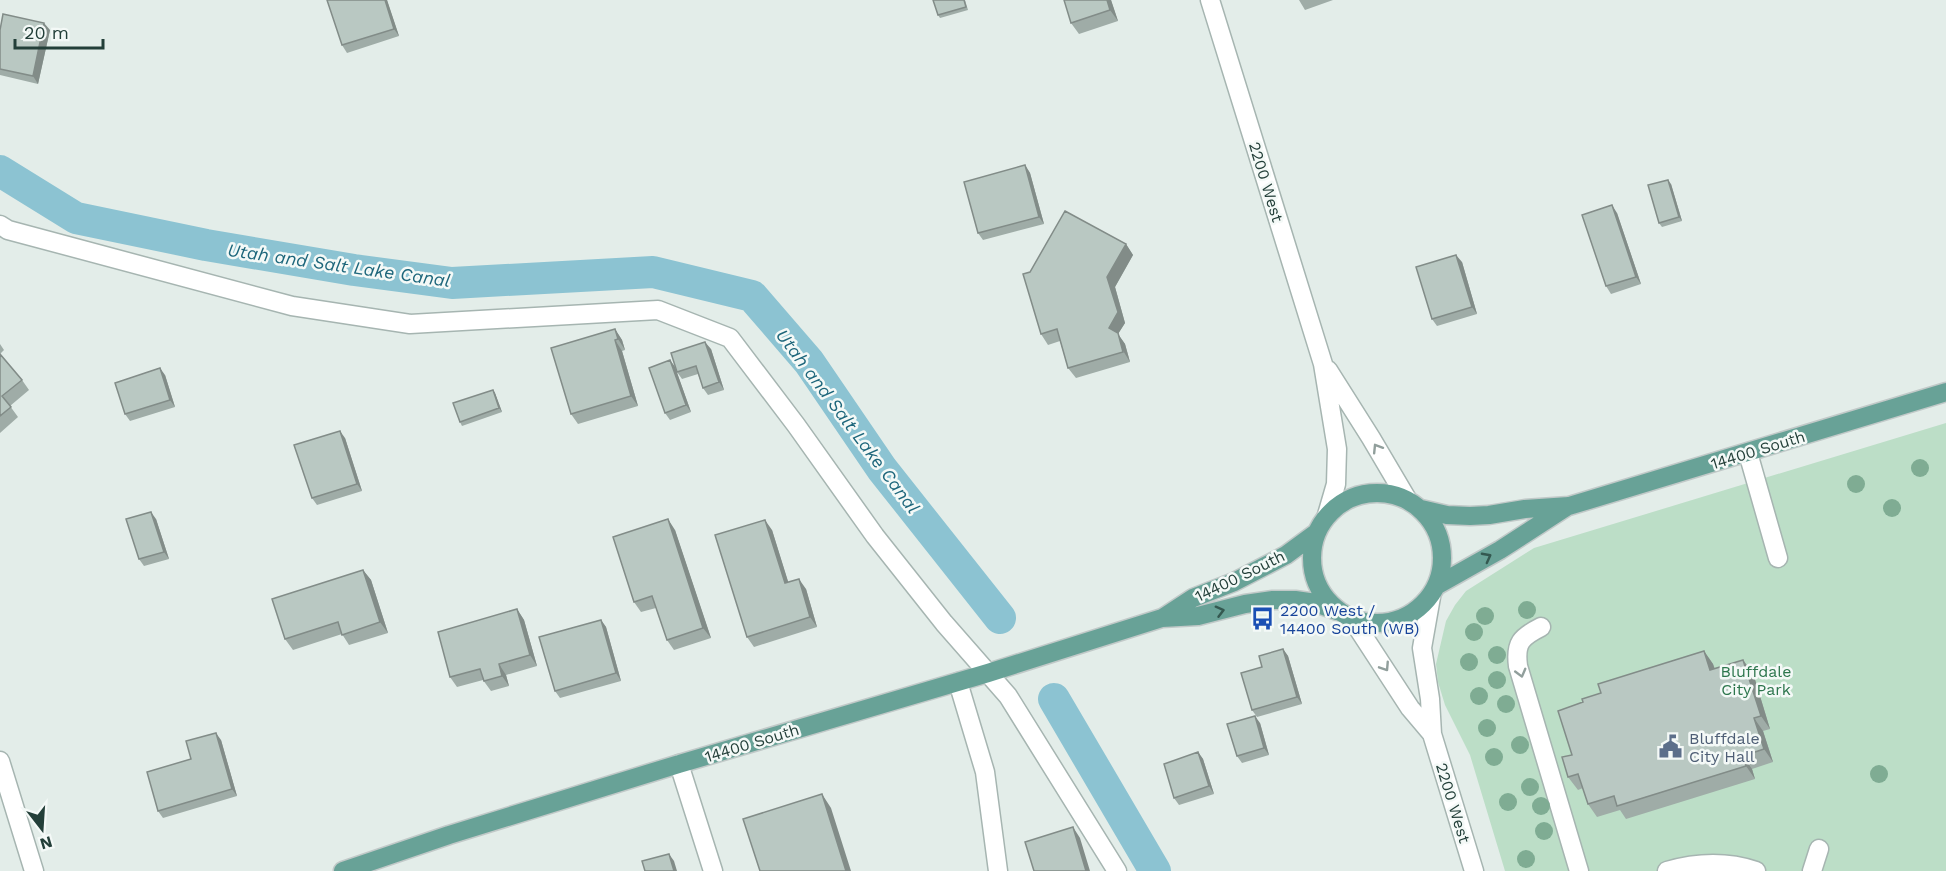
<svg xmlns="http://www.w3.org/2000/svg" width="1946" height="871" viewBox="0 0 1946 871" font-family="'Work Sans',sans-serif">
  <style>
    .green { fill: #bcdec7 }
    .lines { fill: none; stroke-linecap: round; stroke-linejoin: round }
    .canal { stroke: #8cc3d2; stroke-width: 32 }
    .minor-casing { stroke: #a6b5b1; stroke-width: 21 }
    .major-casing { stroke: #c1c9c8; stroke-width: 21 }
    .minor { stroke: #fff; stroke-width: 18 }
    .major { stroke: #68a297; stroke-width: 18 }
    .tree { fill: #7fac93 }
    .wall { fill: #9faca7 }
    .shaded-wall { fill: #828c88 }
    .building { fill: #b9c8c2; stroke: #828c88; stroke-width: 1.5 }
    .oneway { stroke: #919f9c }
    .oneway2 { stroke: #345850 }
    .labels { text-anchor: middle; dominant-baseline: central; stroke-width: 5; stroke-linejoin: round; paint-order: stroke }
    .street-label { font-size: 16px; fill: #233f39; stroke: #f4f9f7 }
    .transit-label { font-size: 16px; fill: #164399; stroke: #f4f9f7; text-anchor: start }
    .park-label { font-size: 16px; fill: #2d764d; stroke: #f4f9f7 }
    .service-label { font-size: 16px; fill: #4e5e75; stroke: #f4f9f7; text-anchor: start }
    .water-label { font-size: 18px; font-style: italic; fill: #1d667b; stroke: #f4f9f7 }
  </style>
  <rect width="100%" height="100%" fill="#e3ede9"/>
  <!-- green -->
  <path class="green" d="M1946 423V871H1505L1470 755 1445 705 1438 682 1436 664 1446 621 1455 605 1466 591 1534 548Z"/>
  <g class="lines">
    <!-- canal -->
    <path class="canal" d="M0 171 76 218 206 245 354 270 452 283 653 272 752 296 809 362 882 469 1000 618
      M1054 699 1155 871"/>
    <defs>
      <path id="minor" d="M1210 0 1323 364 1337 449 1336 484 1327 515
        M0 225 8 230 292 306 410 324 658 310 730 338 796 425 875 536 944 623 1008 696 1117 871
        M1328 370 1371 438 1407 499
        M1748 453 1778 558
        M1431 597 1422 648 1430 699 1432 734 1474 871
        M1352 619 1410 708 1432 734
        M1541 627C1521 637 1515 643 1518 666L1579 871
        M958 682 985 772 998 871
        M0 761 34 871
        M679 764 713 871
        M1667 871C1698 862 1726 861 1756 871
        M1812 871 1819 849"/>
      <path id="major" d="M1312 558a65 65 0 1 1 130 0a65 65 0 1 1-130 0Z
        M1421 509 1447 515 1470 516 1489 515 1525 509 1569 506 1946 392
        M1436 586 1500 550 1568 506
        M1164 617 1193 598 1234 582 1286 555 1316 533
        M343 871 449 835 679 764 988 673 1162 618 1198 616 1245 604 1273 600H1295L1316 603 1337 611"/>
    </defs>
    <!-- minor casing -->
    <use href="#minor" class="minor-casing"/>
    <!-- major casing -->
    <use href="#major" class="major-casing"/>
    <!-- minor -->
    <use href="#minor" class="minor"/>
    <!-- major -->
    <use href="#major" class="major"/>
  </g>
  <!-- trees -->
  <g class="tree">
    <circle cx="1920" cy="468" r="9"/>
    <circle cx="1856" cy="484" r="9"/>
    <circle cx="1892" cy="508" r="9"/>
    <circle cx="1527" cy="610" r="9"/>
    <circle cx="1485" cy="616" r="9"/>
    <circle cx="1474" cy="632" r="9"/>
    <circle cx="1497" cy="655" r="9"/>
    <circle cx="1469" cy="662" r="9"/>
    <circle cx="1497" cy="680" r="9"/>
    <circle cx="1479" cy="696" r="9"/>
    <circle cx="1506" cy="704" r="9"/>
    <circle cx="1487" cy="728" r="9"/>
    <circle cx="1520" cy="745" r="9"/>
    <circle cx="1494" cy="757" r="9"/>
    <circle cx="1879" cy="774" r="9"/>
    <circle cx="1530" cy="787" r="9"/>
    <circle cx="1508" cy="802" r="9"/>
    <circle cx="1541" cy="806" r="9"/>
    <circle cx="1544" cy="831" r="9"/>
    <circle cx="1526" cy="859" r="9"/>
  </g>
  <!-- wall -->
  <path class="wall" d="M327 0H387L399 36 347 53 342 45Z
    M933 0H965L968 10 940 18 938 15Z
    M1111 0 1118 21 1079 34 1071 23Z
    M1299 0H1333L1305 10Z
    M0 30H50L38 84 0 75Z
    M1025 165 1030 173 1044 224 983 240 978 233Z
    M1671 184 1682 221 1662 227 1659 223Z
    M1617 213 1641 284 1611 294 1606 286Z
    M1126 244 1133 255 1115 287 1125 323 1118 334 1125 344 1130 362 1076 378 1068 368 1060 341 1048 345 1041 334Z
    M1462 262 1477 314 1437 326 1432 319Z
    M615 329 622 340 625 350 622 351 638 406 578 424 571 414Z
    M0 344 4 350 0 354 22 380 29 390 10 406 18 417 0 433Z
    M711 349 724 390 708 395 703 388 698 374 682 379 677 372Z
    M670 360 675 367 691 412 670 420 665 413Z
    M165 375 175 407 130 421 125 414Z
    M493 390 495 393 502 412 462 426 460 422Z
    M345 438 362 491 317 505 312 498Z
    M156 519 169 559 144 566 139 559Z
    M675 530 711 638 674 650 667 640 656 608 641 612 634 602Z
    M772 530 788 582 806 589 817 627 754 647 747 637Z
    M363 570 371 580 388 633 349 645 342 634 293 650 285 639Z
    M517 609 524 620 537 666 506 675 509 686 491 691 483 680 457 687 450 677Z
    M601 620 606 627 621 681 560 698 555 691Z
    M1283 649 1288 656 1302 704 1257 717 1252 710 1262 667Z
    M1704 651 1713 664 1715 669 1753 673 1770 729 1763 731 1773 762 1752 769 1755 779 1626 819 1620 810 1597 817 1588 804 1583 788 1578 790 1568 777 1572 755 1601 693Z
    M1260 723 1269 755 1242 763 1237 756Z
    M221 740 237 796 163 818 158 811 191 759Z
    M1198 752 1203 759 1214 794 1179 805 1174 798Z"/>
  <!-- shaded-wall -->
  <path class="shaded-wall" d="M385 0H387L399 36 394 29Z
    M1107 0H1111L1118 21 1110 10Z
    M44 23 50 30 38 84 33 76Z
    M1025 165 1030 173 1044 224 1039 217Z
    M1668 180 1671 184 1682 221 1679 217Z
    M1612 205 1617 213 1641 284 1636 277Z
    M1126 244 1133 255 1115 287 1125 323 1118 334 1125 344 1130 362 1109 328 1107 277Z
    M1456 255 1462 262 1477 314 1472 307Z
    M615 329 622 340 625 350 618 339Z
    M615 340 622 351 638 406 631 396Z
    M705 342 711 349 724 390 719 382Z
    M670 360 675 367 691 412 686 405Z
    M160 368 165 375 175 407 170 400Z
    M493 390 495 393 502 412 499 408Z
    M340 431 345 438 362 491 357 484Z
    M151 512 156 519 169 559 164 552Z
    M668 519 675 530 711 638 703 628Z
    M765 520 772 530 792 594 785 583Z
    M363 570 371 580 388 633 380 622Z
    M799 579 806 589 817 627 810 617Z
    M517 609 524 620 537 666 530 655Z
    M601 620 606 627 621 681 616 673Z
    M1283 649 1288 656 1302 704 1297 697Z
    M1704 651 1713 664 1719 683 1710 670Z
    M1743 660 1753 673 1770 729 1761 716Z
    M499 664 506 675 509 686 502 676Z
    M1255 716 1260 723 1269 755 1264 748Z
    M1754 718 1763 731 1773 762 1764 749Z
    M216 733 221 740 237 796 232 789Z
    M1198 752 1203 759 1214 794 1209 786Z
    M1743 756 1752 769 1755 779 1746 766Z
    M822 794 831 808 851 871H846Z
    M1073 827 1080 838 1090 871H1086Z
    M669 854 674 861 677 871H674Z"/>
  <!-- building -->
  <path class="building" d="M327 0H385L394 29 342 45Z
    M933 0H964L966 7 938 15Z
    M1064 0H1107L1110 10 1071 23Z
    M3 14 44 23 33 76 0 69V30Z
    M1025 165 1039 217 978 233 964 182Z
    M1668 180 1679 217 1659 223 1648 185Z
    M1612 205 1636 277 1606 286 1582 215Z
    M1065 211 1126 244 1107 277 1118 312 1109 328 1118 333 1123 352 1068 368 1057 329 1041 334 1023 274 1030 272Z
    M1456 255 1472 307 1432 319 1416 267Z
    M615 329 618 339 615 340 631 396 571 414 551 348Z
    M705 342 719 382 703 388 696 366 677 372 671 353Z
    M0 354 22 380 2 396 11 407 0 416Z
    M670 360 686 405 665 413 649 368Z
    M160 368 170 400 125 414 115 383Z
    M493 390 499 408 460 422 453 403Z
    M340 431 357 484 312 498 294 445Z
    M151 512 164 552 139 559 126 519Z
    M668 519 703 628 667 640 652 596 634 602 613 537Z
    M765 520 785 583 799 579 810 617 747 637 715 535Z
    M363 570 380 622 342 635 338 622 285 639 272 599Z
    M517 609 530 655 499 664 502 676 484 681 480 669 450 677 438 632Z
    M601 620 616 673 555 691 539 637Z
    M1283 649 1297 697 1252 710 1241 673 1262 667 1259 656Z
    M1704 651 1710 670 1743 660 1761 716 1754 718 1764 749 1743 756 1746 766 1617 806 1614 796 1588 804 1578 774 1568 777 1562 757 1572 755 1558 711 1583 702 1582 699 1601 693 1598 684Z
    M1255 716 1264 748 1237 756 1227 724Z
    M216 733 232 789 158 811 147 772 191 759 186 741Z
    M1198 752 1209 786 1174 798 1164 764Z
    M822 794 846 871H760L743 819Z
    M1073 827 1086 871H1034L1025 842Z
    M669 854 674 871H645L642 861Z"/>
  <!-- one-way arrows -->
  <defs><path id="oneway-chevron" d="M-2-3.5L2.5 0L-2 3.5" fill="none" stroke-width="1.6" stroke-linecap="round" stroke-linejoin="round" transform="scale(1.5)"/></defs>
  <g class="oneway">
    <use href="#oneway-chevron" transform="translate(1377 448) rotate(-122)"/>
    <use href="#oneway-chevron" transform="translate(1385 667) rotate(57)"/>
    <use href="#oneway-chevron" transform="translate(1521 673) rotate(75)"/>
  </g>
  <g class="oneway2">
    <use href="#oneway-chevron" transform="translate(1487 557) rotate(-28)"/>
    <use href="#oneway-chevron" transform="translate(1220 611) rotate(-15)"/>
  </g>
  <!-- icons -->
  <defs>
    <symbol id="bus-bare" viewBox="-9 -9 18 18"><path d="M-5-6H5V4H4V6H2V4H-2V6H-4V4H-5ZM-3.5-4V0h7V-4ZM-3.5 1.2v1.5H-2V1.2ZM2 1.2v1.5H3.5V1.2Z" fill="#1a4fb4" stroke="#f4f9f7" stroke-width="2.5" paint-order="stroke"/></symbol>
    <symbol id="civic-bare" viewBox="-9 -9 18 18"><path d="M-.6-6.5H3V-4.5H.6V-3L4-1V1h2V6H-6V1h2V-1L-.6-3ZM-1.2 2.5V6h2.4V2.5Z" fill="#5c6f8a" stroke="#f4f9f7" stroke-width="2.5" paint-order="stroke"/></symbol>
  </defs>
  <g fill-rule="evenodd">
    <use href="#bus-bare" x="1246" y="602" width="33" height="33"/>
    <use href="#civic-bare" x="1654" y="730" width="33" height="33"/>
  </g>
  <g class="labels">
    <!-- street labels -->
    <g class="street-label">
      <text transform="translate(1266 182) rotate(73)">2200 West</text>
      <text transform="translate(1758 450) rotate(-17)">14400 South</text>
      <text transform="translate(1240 576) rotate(-26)">14400 South</text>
      <text transform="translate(752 743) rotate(-17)">14400 South</text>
      <text transform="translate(1453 803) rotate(73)">2200 West</text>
    </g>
    <!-- transit labels -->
    <g class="transit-label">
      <text x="1280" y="610">2200 West /<tspan x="1280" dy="18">14400 South (WB)</tspan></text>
    </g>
    <!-- park labels -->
    <g class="park-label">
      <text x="1756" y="671">Bluffdale<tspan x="1756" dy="18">City Park</tspan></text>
    </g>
    <!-- service labels -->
    <g class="service-label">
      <text x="1689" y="738">Bluffdale<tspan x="1689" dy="18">City Hall</tspan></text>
    </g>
    <!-- water labels -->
    <g class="water-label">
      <text transform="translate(339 265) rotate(8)">Utah and Salt Lake Canal</text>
      <text transform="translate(848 421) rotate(53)">Utah and Salt Lake Canal</text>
    </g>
  </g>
  <!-- north arrow -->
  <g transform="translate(42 829) rotate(163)" stroke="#f4f9f7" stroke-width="4.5" paint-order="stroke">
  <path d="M0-4.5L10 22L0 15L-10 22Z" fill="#233f39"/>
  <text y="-9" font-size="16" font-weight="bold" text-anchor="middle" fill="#233f39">N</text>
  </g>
  <!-- scale -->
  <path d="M15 39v9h88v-9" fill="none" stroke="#233f39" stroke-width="3"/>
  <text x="24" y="39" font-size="18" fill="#233f39" stroke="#f4f9f7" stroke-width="4.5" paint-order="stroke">20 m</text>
</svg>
